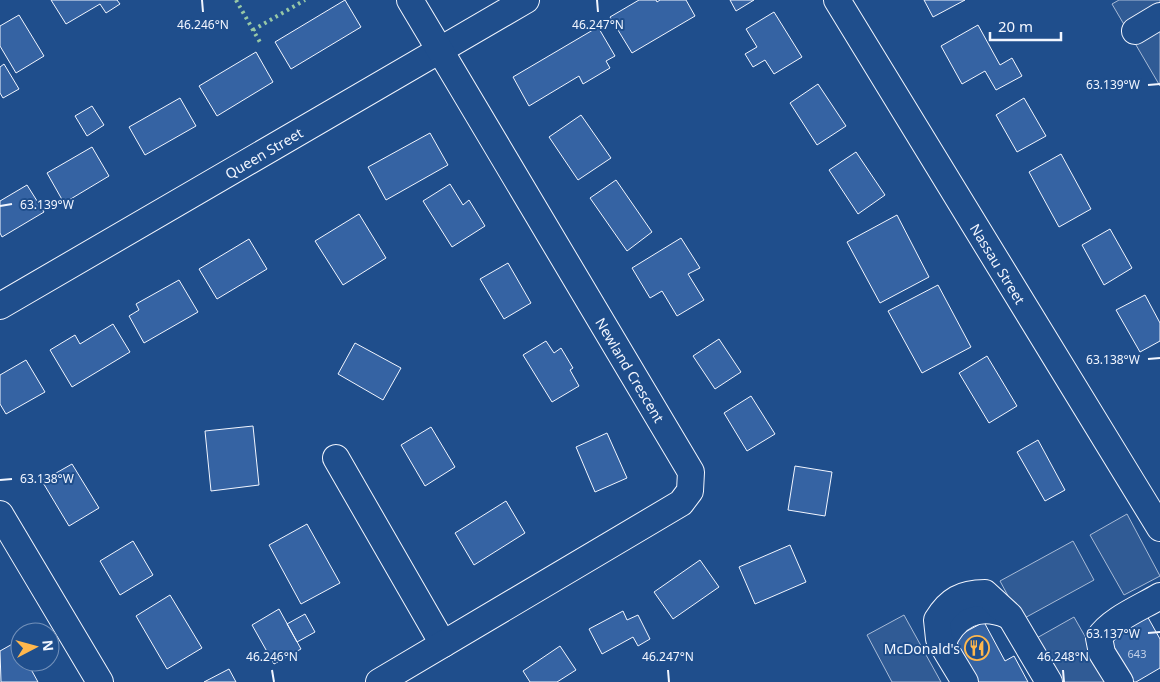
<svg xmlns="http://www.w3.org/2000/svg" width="1160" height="682" viewBox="0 0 1160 682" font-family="'Noto Sans',sans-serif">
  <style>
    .built { fill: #305b95; stroke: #a8bbd7 }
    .building { fill: #3563a3; stroke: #f2f6ff }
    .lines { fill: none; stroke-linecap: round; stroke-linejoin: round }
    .minor-casing { stroke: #f2f6ff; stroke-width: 28 }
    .minor { stroke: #1f4e8c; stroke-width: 26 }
    .hedge { stroke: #97c8a6; stroke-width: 4; stroke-dasharray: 2.5 4; stroke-linecap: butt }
    .ticks { fill: none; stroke: #f2f6ff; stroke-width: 2 }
    .labels { text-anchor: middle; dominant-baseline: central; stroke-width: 4; stroke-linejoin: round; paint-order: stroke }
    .number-label { font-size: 11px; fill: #c3d1e8 }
    .street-label { font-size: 14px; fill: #f2f6ff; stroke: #1f4e8c }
    .poi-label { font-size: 14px; fill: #f2f6ff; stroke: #1f4e8c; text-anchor: end }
    .ticks-label { font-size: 12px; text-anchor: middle; fill: #f2f6ff; stroke: #1f4e8c; stroke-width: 4; stroke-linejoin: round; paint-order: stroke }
  </style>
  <rect width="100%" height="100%" fill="#1f4e8c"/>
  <!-- built -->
  <path class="built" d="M1119 0H1160V86L1112 4Z
    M1127 514 1160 576 1124 595 1090 535Z
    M1073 541 1094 580 1021 620 1000 581Z
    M904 615 941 682H892L867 635Z
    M1074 617 1111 682H1059L1035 639Z"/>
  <!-- building -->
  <path class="building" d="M51 0H117L120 4 106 13 100 4 66 24Z
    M345 0 361 27 291 69 275 42Z
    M639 0H656L657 2 660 0H686L695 16 632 53 610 17Z
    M730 0H754L736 11Z
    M924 0H965L933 17Z
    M774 12 802 57 774 74 765 60 753 67 745 54 757 47 746 29Z
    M19 15 44 56 16 73 0 46V26Z
    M978 25 1000 65 1012 58 1022 76 996 90 985 71 962 84 941 46Z
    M598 27 615 56 606 61 610 68 583 84 579 76 529 106 513 77Z
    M256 52 273 82 217 116 199 86Z
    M4 64 19 89 3 98 0 93V67Z
    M818 84 846 126 817 145 790 103Z
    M180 98 196 126 145 155 129 127Z
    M1024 98 1046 136 1017 152 996 115Z
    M92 106 104 125 87 136 75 116Z
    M581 115 611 158 578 180 549 137Z
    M430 133 448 165 386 200 368 167Z
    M92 147 109 176 64 203 47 173Z
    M856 152 885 195 858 214 829 170Z
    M1061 154 1091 209 1059 227 1029 172Z
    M616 180 652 232 627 251 590 198Z
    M450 184 463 205 469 200 485 226 452 247 423 201Z
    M27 185 44 212 2 237 0 233V201Z
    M359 214 386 258 343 285 315 241Z
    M897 215 929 277 880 303 847 242Z
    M1110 229 1132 268 1104 285 1082 245Z
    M681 238 700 268 688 274 704 300 677 316 662 291 650 298 632 268Z
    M249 239 267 269 217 299 199 269Z
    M508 263 531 303 504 319 480 279Z
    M179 280 198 312 144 343 129 316 139 310 136 304Z
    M938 285 971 347 922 373 888 311Z
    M1145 295 1160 323V341L1140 352 1116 310Z
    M113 324 130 352 72 387 50 350 75 335 80 344Z
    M719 339 741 372 715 389 693 356Z
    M546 341 554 353 561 348 573 368 570 370 579 386 552 402 523 355Z
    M355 343 401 368 383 400 338 374Z
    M987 356 1017 406 989 423 959 373Z
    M26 360 45 392 6 414 0 404V375Z
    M751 396 775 434 747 451 724 413Z
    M253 426 259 485 211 491 205 431Z
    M431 427 455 467 425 486 401 445Z
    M607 433 627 478 595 492 576 447Z
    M1038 440 1065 490 1045 501 1017 452Z
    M72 464 99 508 69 526 42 481Z
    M795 466 832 472 825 516 788 510Z
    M506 501 525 533 474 565 455 533Z
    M307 524 340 583 301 604 269 545Z
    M133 541 153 575 120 595 100 561Z
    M790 545 806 582 755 604 739 567Z
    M700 560 719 587 673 619 654 592Z
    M170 595 202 648 167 669 136 616Z
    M279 609 301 649 274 664 252 625Z
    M623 611 627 620 638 615 650 639 638 646 633 637 602 654 589 629Z
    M305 614 315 632 297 642 287 624Z
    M1146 614 1160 639V668L1136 682H1131L1106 638Z
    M984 622 1005 661 1014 656 1028 682H973L950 640Z
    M16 642 20 650V662H27L38 682H1L0 651Z
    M560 646 576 670 557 682H530L523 671Z
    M229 669 236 682H204Z"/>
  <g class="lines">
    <defs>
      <g id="minor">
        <path id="s1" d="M837 0 1160 528"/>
        <path d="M1135 31 1160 16"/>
        <path id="s2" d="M0 306 526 0"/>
        <path d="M336 458 443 644"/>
        <path d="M0 514 100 682"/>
        <path d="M942 644C954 615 978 603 1007 615"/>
        <path d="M379 682 681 503 690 491 691 472 410 0"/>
        <path d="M965 682 939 639 937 620C949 600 962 593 985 593L1010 616 1049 682"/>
        <path d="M1120 682 1102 653 1099 638C1110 620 1142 607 1160 596"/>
      </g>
    </defs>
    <!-- minor casing -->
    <use href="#minor" class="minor-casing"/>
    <!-- minor -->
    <use href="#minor" class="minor"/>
    <!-- hedge -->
    <path class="hedge" d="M236 0 261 44
      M253 30 305 0"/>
  </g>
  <!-- ticks -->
  <path class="ticks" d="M202 0 203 12M597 0 598 12M1148 85 1160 84M0 206 12 204M1148 359 1160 358M0 480 12 479M1148 633 1160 632M272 670 274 682M668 670 669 682M1063 670 1064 682"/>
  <!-- icons -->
  <defs>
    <symbol id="restaurant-ring" viewBox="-11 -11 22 22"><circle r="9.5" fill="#1f4e8c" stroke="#ffb74d" stroke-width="1.5"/><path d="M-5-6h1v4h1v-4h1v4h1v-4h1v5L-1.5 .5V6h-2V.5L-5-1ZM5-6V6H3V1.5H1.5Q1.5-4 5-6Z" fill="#ffb74d"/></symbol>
  </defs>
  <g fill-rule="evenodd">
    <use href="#restaurant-ring" x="963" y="634" width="28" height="28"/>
  </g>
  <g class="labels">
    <!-- number labels -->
    <g class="number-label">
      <text x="1137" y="653">643</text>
    </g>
    <!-- street labels -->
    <g class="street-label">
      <text stroke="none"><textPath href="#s2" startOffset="305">Queen Street</textPath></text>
      <text stroke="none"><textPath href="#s1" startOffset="309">Nassau Street</textPath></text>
      <text transform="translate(630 370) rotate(59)">Newland Crescent</text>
    </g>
    <!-- poi labels -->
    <g class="poi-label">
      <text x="960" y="648">McDonald's</text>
    </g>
  </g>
  <g class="ticks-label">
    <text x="203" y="29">46.246°N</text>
    <text x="598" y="29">46.247°N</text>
    <text x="1113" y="89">63.139°W</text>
    <text x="47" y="209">63.139°W</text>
    <text x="1113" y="364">63.138°W</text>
    <text x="47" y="483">63.138°W</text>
    <text x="1113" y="638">63.137°W</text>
    <text x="272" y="661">46.246°N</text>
    <text x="668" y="661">46.247°N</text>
    <text x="1063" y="661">46.248°N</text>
  </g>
  <!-- north arrow -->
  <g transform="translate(35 647) rotate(84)"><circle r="24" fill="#1f4e8c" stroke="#7391ba"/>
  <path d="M0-4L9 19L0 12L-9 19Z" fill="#ffb74d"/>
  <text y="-8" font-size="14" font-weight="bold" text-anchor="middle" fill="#f2f6ff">N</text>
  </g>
  <!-- scale -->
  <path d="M990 32v8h71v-8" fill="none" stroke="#f2f6ff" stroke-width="2.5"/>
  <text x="998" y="32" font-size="15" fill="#f2f6ff" stroke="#1f4e8c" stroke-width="4" paint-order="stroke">20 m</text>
</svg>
